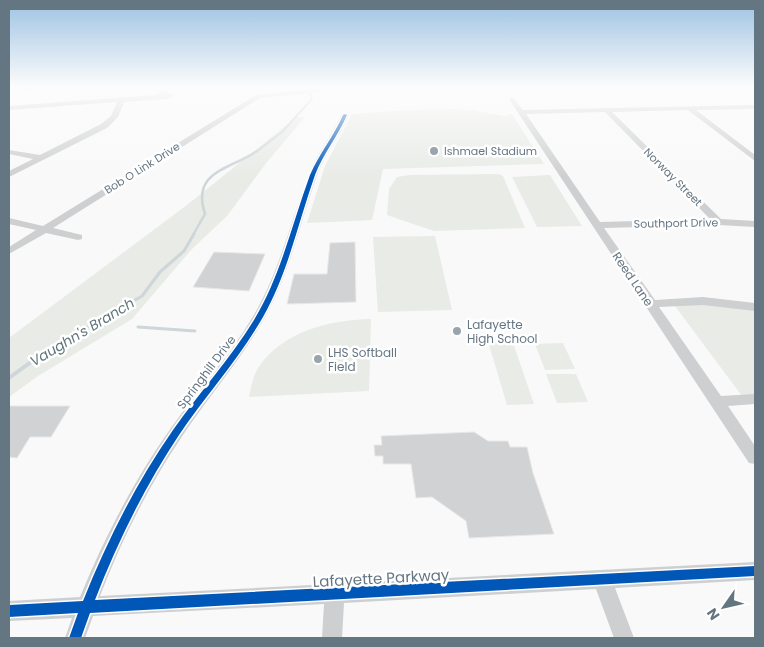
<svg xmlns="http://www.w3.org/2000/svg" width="764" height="647" viewBox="0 0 764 647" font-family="Poppins,sans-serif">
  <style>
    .green { fill: #e8ebe6 }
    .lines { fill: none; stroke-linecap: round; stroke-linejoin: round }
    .stream-far3 { stroke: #ced6d9; stroke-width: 2 }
    .stream-far2 { stroke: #ced6d9; stroke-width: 2.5 }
    .stream-far1 { stroke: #ced6d9; stroke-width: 3 }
    .stream { stroke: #ced6d9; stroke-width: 4 }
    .building { fill: #d0d2d3; stroke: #e8e8e8 }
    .street { fill: #cecfd0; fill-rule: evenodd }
    .rail-casing { stroke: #c3c5c6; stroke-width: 3 }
    .rail { stroke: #fff; stroke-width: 2; stroke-dasharray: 5; stroke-linecap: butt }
    .cycleway-casing { stroke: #fff; stroke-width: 3 }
    .cycleway { fill: #0057b8; fill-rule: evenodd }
    .poi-dot { fill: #99a4ac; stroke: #fff; stroke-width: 2 }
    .labels { text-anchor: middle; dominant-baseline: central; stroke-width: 5; stroke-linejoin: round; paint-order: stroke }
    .far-poi-label { font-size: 11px; fill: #657683; stroke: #fff; text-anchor: start }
    .far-street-label { font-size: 11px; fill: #657683; stroke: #fff }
    .street-label { font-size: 12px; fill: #657683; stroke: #fff }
    .poi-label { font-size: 12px; fill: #657683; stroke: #fff; text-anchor: start }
    .water-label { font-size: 14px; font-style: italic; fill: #60757c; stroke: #fff }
    .near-street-label { font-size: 15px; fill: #657683; stroke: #fff }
  </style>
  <rect width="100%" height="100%" fill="#f9f9f9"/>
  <!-- green -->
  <path class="green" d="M9 87H108L9 93Z
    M454 109 471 110 505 116 512 114 544 164 383 169 372 220 307 223 325 166 352 114 406 110Z
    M306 116 267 162 227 216 191 250 132 319 38 376 9 397V338L187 205 295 118Z
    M498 174 503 176 525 228 434 231 387 215 389 189 397 177 409 175Z
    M550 175 582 226 537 227 512 177Z
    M435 236 452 310 378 312 373 237Z
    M672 302 738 305 755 307V399L745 400Z
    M371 319 369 391 249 397C251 388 253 376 258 368 283 331 329 320 371 319Z
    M511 337 534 404 507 405 487 338Z
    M563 343 575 369 545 370 535 344Z
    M546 374H576L588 402 557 403Z"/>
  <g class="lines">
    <!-- stream-far3 -->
    <path class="stream-far3" d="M256 152 282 132 312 99 308 87"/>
    <!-- stream-far2 -->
    <path class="stream-far2" d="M193 235 205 214C191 171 229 170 257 151"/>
    <!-- stream-far1 -->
    <path class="stream-far1" d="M138 327 195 331
      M64 341 142 296 160 272 184 251 194 234"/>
    <!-- stream -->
    <path class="stream" d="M9 378 42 354 66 340"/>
  </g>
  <!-- building -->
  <path class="building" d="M355 242 356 302 287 304 294 274H327L330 243Z
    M214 252 265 254 249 291 193 287Z
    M9 406H70L51 437H30L17 458 9 457Z
    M474 432 488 441H508L510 447H527L533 473 554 534 469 538 466 521 432 497 416 498 411 464H383V456H375L374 445H382L381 436Z"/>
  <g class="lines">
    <!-- street -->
    <path class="street" d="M319 89 321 90V92L260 98 53 228 82 235V239L78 240 46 233 9 254V247L36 230 9 224V218L43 226 256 95Z
      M165 91 174 95 166 99 124 102 118 117 107 128 9 177V171L33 159 9 154V150L40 155 101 124 111 116 117 102 9 110V106L155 95Z
      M512 97 523 110 755 105V109L696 110 755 155V161L688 110 612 112 721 219 755 221V227L718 225 604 228 655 300 703 297 755 303V311L703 305 659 307 721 396 755 394V404L728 406 755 446V464L749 463 509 99ZM604 112H605L710 219 600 222 526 114Z
      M345 113 349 115C340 136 325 154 317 175 300 223 290 272 265 317 241 360 208 397 181 438 148 487 121 541 100 596L755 562V580L615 588 634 638H614L596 589 344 603 342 638H322L324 604 93 616 85 638H65L72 618 9 621V601L80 597C104 538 134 480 171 428 197 391 229 357 252 318 279 274 290 223 309 175 317 153 332 136 341 115Z"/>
    <defs>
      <path id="rail" d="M9 89 42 87"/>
    </defs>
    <!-- rail casing -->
    <use href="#rail" class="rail-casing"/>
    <!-- rail -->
    <use href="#rail" class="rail"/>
    <defs>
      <path id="cycleway" d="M345 114 347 115C338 136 323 154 315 175 298 223 288 273 263 317 239 359 206 395 179 435 145 486 117 543 95 600L755 566V576L90 613 81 638H69L78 613 9 617V605L83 601C107 541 136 483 173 430 199 393 230 359 254 320 281 275 292 224 310 175 319 154 334 136 343 115Z"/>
    </defs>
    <!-- cycleway casing -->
    <use href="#cycleway" class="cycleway-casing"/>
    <!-- cycleway -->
    <use href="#cycleway" class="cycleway"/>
  </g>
  <!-- sky -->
  <linearGradient id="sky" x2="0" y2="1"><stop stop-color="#9dc2e2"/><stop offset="0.49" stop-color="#fcfcfc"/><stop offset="1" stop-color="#fcfcfc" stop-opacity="0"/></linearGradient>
  <rect width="764" height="177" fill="url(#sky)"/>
  <!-- markers -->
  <g class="poi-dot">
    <circle cx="434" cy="151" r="5"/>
    <circle cx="457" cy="331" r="5"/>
    <circle cx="318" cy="359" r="5"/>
  </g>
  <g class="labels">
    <!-- far-poi labels -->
    <g class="far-poi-label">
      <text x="444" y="151">Ishmael Stadium</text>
    </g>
    <!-- far-street labels -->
    <g class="far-street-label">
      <text transform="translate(142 168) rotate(-32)">Bob O Link Drive</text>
      <text transform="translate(673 177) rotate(45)">Norway Street</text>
      <text transform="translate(676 223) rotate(-1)">Southport Drive</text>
    </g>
    <!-- street labels -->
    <g class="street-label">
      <text transform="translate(633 279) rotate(56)">Reed Lane</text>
      <text transform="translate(206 372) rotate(-53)">Springhill Drive</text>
    </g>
    <!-- poi labels -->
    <g class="poi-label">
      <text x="467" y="324">Lafayette<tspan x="467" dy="14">High School</tspan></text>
      <text x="328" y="352">LHS Softball<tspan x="328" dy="14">Field</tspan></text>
    </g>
    <!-- water labels -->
    <g class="water-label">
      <text transform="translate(82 332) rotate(-31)">Vaughn's Branch</text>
    </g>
    <!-- near-street labels -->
    <g class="near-street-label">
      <text transform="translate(381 578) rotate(-3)">Lafayette Parkway</text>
    </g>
  </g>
  <!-- border -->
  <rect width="764" height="647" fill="none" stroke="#657683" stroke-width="20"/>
  <!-- north arrow -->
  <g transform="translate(724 607) rotate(236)" stroke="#ffffff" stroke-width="4" paint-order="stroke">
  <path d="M0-4L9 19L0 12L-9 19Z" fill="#657683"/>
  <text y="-8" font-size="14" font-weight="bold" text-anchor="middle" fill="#657683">N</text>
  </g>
</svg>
